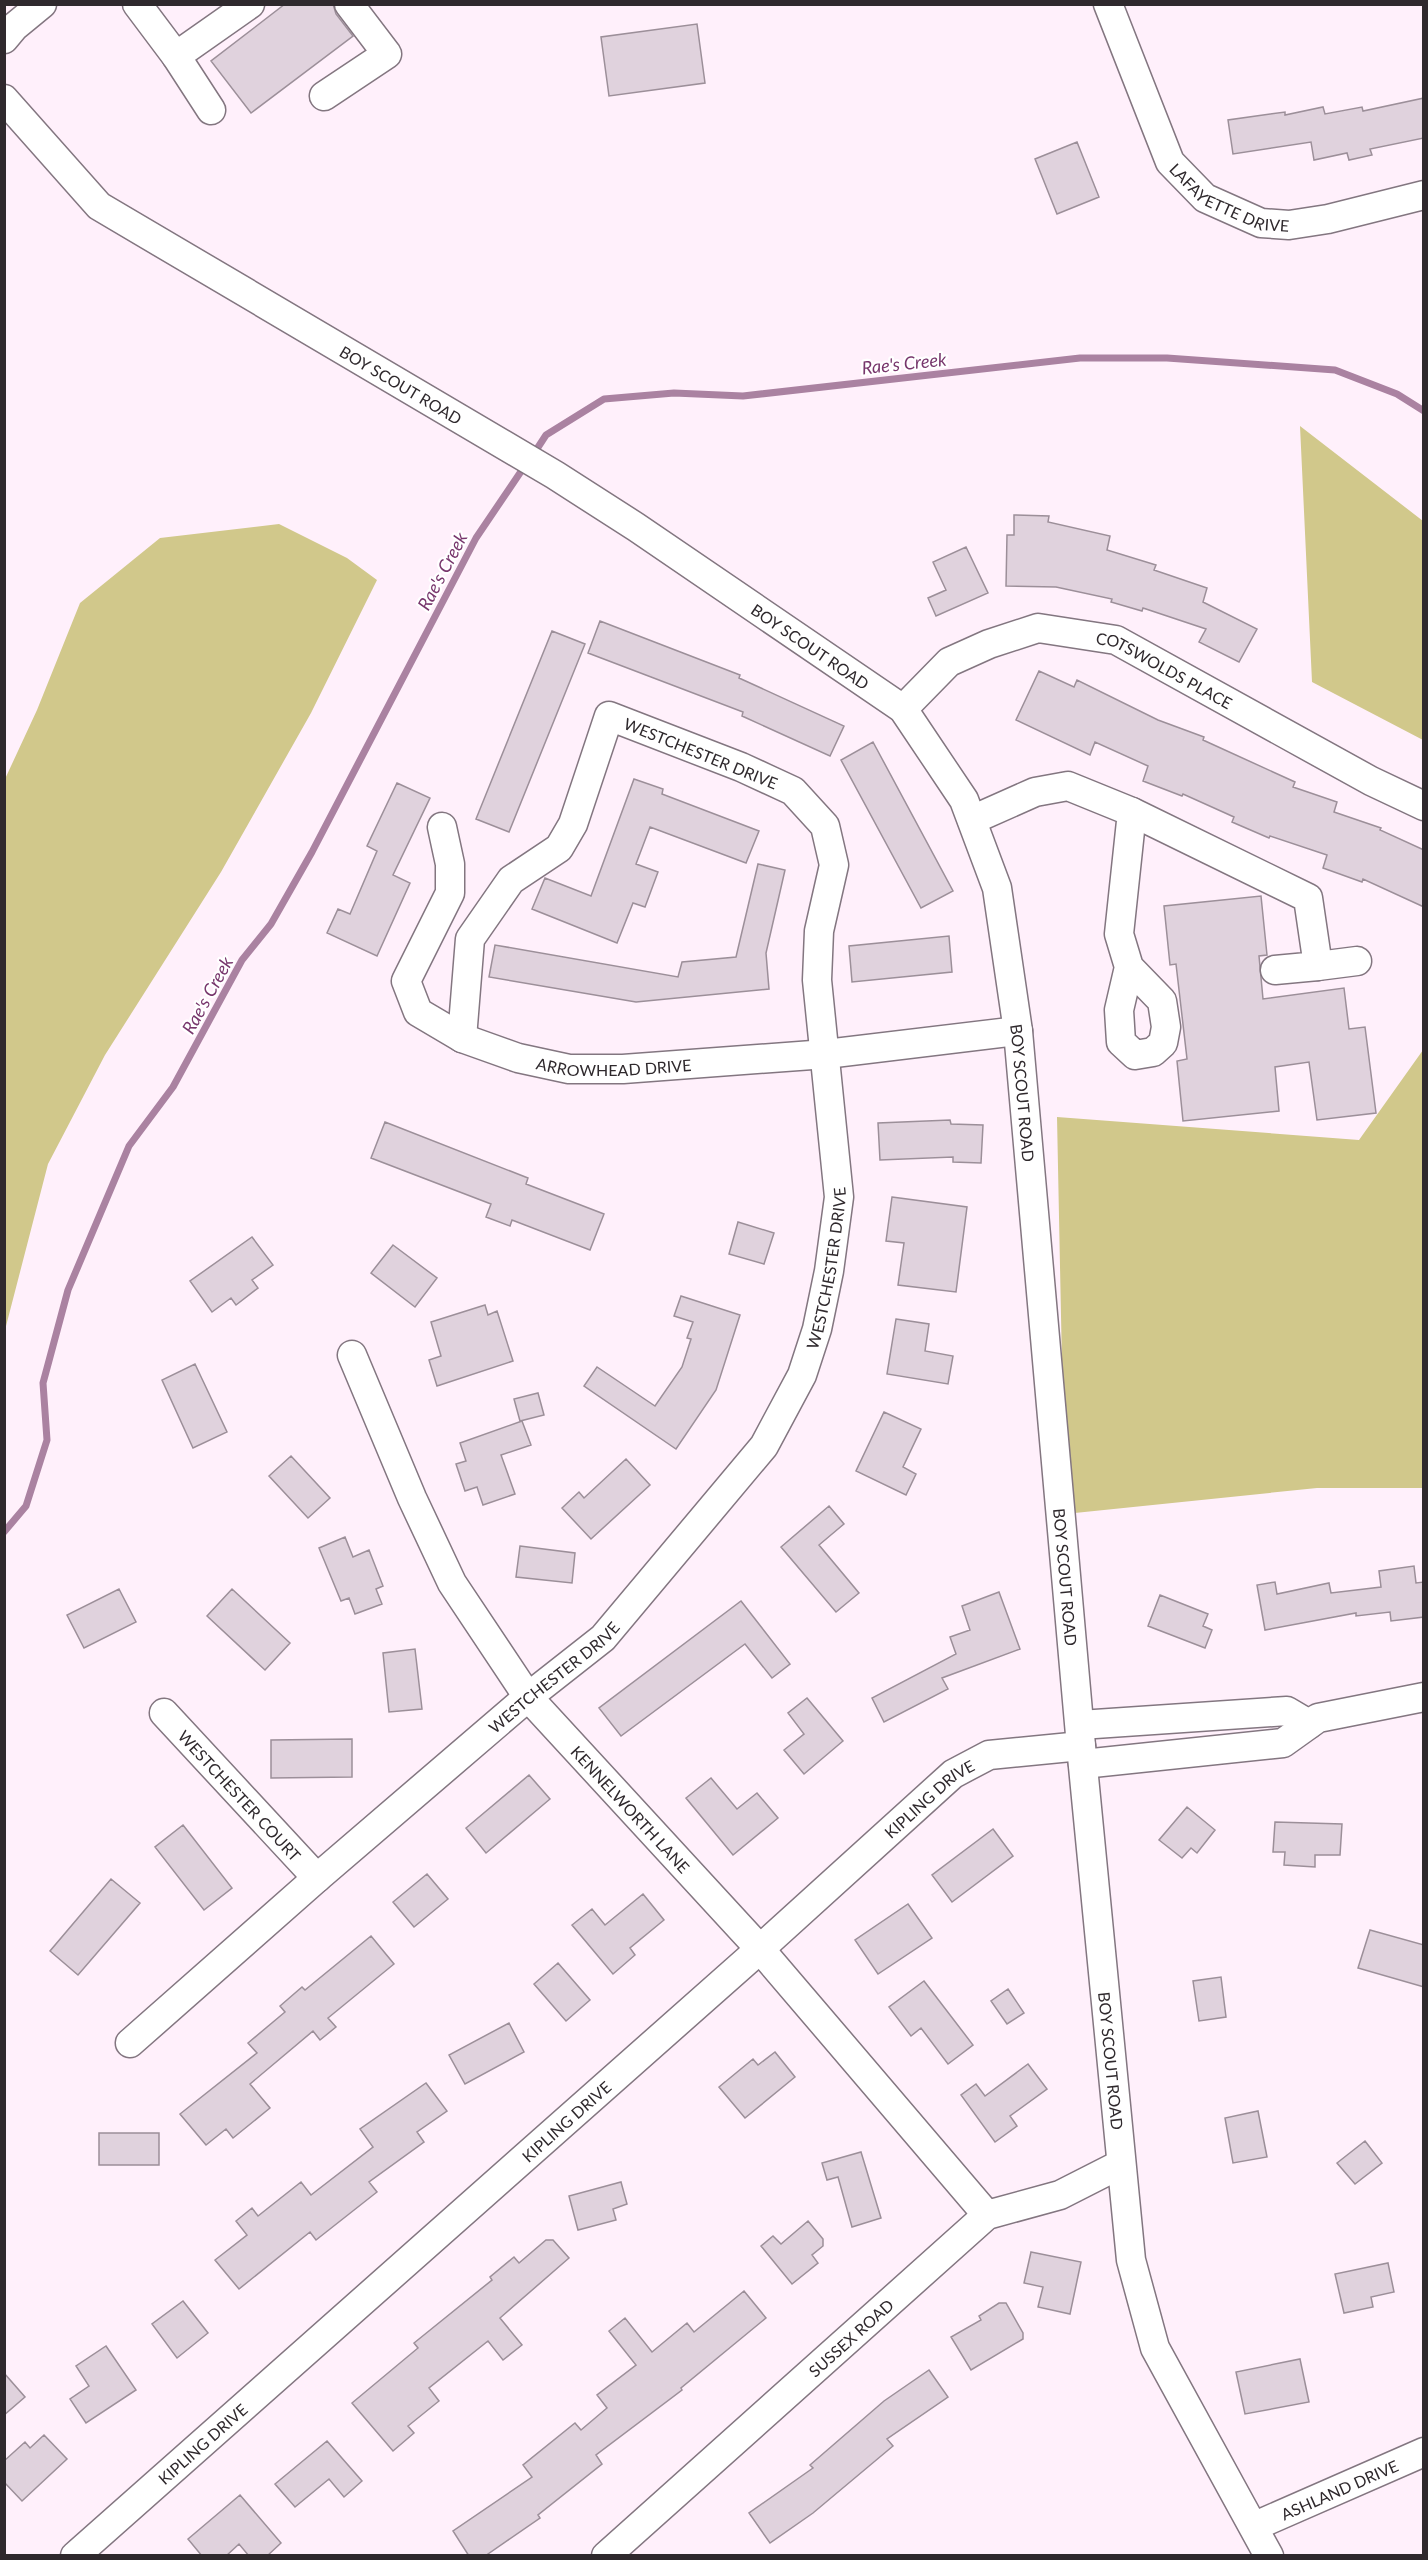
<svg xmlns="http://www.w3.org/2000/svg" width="1428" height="2560" viewBox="0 0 1428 2560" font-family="Lato,sans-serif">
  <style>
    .green { fill: #d1c88b }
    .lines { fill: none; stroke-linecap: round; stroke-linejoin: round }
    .stream { stroke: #aa82a1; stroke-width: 7 }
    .building { fill: #e0d2dd; stroke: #9c8f99; stroke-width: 1.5 }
    .minor-casing { stroke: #837680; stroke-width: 31 }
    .minor { stroke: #fff; stroke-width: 28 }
    .labels { text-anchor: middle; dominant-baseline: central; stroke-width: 4.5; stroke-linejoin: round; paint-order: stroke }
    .street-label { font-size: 16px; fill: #2f292d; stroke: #fff }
    .water-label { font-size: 18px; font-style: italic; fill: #77366c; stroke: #fff }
  </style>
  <rect width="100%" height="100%" fill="#fff0fb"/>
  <!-- green -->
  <path class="green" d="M1300 426 1423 521V740L1312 682Z
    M279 524 347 558 377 580 311 713 221 872 105 1055 48 1164 5 1330V779L37 710 80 603 160 538Z
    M1423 1050V1488H1317L1065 1514 1057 1117 1359 1140Z"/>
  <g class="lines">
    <!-- stream -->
    <path class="stream" d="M533 455 546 435 604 399 674 393 743 396 1080 358H1167L1335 370 1397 394 1424 411
      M4 1532 26 1506 47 1440 43 1383 68 1290 129 1146 173 1087 242 960 271 924 312 852 476 538 526 464"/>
  </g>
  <!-- building -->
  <path class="building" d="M285 4H333L336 14 353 36 251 113 211 61Z
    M697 24 705 83 609 96 601 37Z
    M1424 98V138L1370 149 1372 155 1349 160 1347 153 1314 160 1311 142 1233 154 1228 120 1285 112V115L1323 107 1325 114 1362 107 1363 111Z
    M1077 142 1099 197 1057 214 1035 159Z
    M1014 515 1049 516 1048 522 1110 536 1107 550 1156 565 1154 570 1207 588 1203 602 1257 629 1239 662 1199 642 1206 629 1143 608 1142 611 1111 602 1112 599 1056 587 1006 586 1007 535H1014Z
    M966 547 988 593 936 616 928 598 946 590 933 562Z
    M600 621 740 675 739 678 844 726 830 756 742 716 743 712 588 653Z
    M552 631 585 644 509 832 476 819Z
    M1039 671 1074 687 1077 680 1158 720 1204 737 1203 740 1295 782 1293 787 1337 802 1334 812 1381 828 1380 830 1424 850V907L1363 879 1362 882 1323 868 1327 855 1270 836 1269 838 1232 822 1234 817 1183 794 1182 796 1143 781 1148 766 1095 742 1090 755 1016 720Z
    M873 742 953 891 921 908 841 760Z
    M634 779 663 789 662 794 759 831 746 863 650 827 636 864 658 872 645 907 633 903 617 943 532 909 545 878 591 896Z
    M397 783 430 798 393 875 410 883 377 956 327 933 338 909 350 914 377 851 367 846Z
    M758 864 785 870 766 953 769 989 636 1002 489 977 495 945 678 977 682 962 736 957Z
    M1261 896 1267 955 1259 956 1263 999 1344 988 1349 1029 1365 1027 1376 1113 1317 1120 1309 1062 1275 1067 1279 1111 1183 1121 1177 1061 1187 1059 1176 964 1170 965 1164 906Z
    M949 936 952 972 852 982 849 946Z
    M950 1120 951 1124 983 1125 981 1163 953 1162V1157L880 1160 878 1123Z
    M385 1122 528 1178 526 1184 604 1214 590 1250 512 1220 510 1226 486 1217 491 1204 371 1158Z
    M892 1197 967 1207 956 1292 898 1285 904 1243 886 1241Z
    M738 1222 774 1233 764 1264 729 1254Z
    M252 1237 273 1265 252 1280 258 1288 236 1305 231 1298 212 1312 190 1281Z
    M393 1245 437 1278 415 1307 371 1273Z
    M681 1296 740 1315 716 1390 676 1449 584 1386 597 1367 655 1406 682 1367 691 1339 687 1338 693 1322 674 1316Z
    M485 1305 488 1315 497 1311 513 1361 437 1386 429 1360 441 1356 431 1322Z
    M896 1319 929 1324 925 1351 953 1356 948 1384 887 1374Z
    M195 1364 227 1432 193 1448 162 1380Z
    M538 1393 544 1415 520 1421 514 1399Z
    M884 1412 921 1429 903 1467 916 1474 906 1495 856 1471Z
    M522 1421 531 1445 501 1455 515 1494 483 1505 477 1487 465 1491 456 1464 466 1461 460 1443Z
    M291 1456 330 1498 308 1518 269 1476Z
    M626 1459 650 1485 591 1539 562 1508 579 1492 584 1498Z
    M829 1506 844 1524 819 1545 859 1593 836 1612 781 1547Z
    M345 1537 353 1557 369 1550 383 1586 376 1589 382 1604 355 1614 349 1598 341 1601 319 1548Z
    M520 1546 575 1553 572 1583 516 1577Z
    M1414 1566 1416 1583 1424 1582V1617L1391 1621 1390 1612 1356 1616V1613L1265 1630 1257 1585 1275 1582 1277 1594 1329 1583 1331 1593 1381 1587 1379 1571Z
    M119 1589 136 1622 84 1648 67 1615Z
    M232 1589 290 1643 265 1670 207 1616Z
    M999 1592 1020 1649 942 1678 948 1689 884 1722 872 1698 956 1654 950 1637 970 1630 962 1606Z
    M1160 1595 1208 1614 1203 1626 1212 1630 1205 1648 1148 1626Z
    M741 1601 790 1664 772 1678 745 1644 621 1736 599 1708Z
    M415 1649 422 1709 389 1712 383 1653Z
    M807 1698 843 1741 804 1774 784 1750 804 1734 788 1713Z
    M352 1739V1777L271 1778V1740Z
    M529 1775 550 1799 486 1853 466 1828Z
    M711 1778 737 1809 757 1793 778 1818 733 1855 686 1798Z
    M1187 1807 1215 1830 1197 1853 1191 1848 1182 1858 1159 1840Z
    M1275 1822 1342 1824 1340 1855H1315V1867L1284 1865 1285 1852H1273Z
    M183 1825 232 1888 204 1910 155 1847Z
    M993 1829 1013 1856 952 1902 932 1875Z
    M427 1874 448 1899 414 1927 393 1902Z
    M111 1879 140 1903 78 1975 50 1951Z
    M643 1894 664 1920 630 1948 635 1955 613 1974 572 1925 592 1909 605 1925Z
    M908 1904 932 1938 878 1974 855 1940Z
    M1370 1930 1424 1945V1987L1358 1968Z
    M371 1936 394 1964 328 2018 336 2027 320 2040 313 2031 250 2084 270 2108 233 2138 226 2129 206 2145 180 2114 257 2053 248 2043 285 2012 280 2006 302 1987 305 1990Z
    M558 1963 590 2000 566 2021 534 1984Z
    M1221 1977 1226 2017 1199 2021 1193 1981Z
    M924 1981 973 2045 948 2064 921 2028 911 2036 889 2007Z
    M1008 1989 1024 2013 1007 2024 991 2001Z
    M509 2023 524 2052 465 2084 449 2055Z
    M775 2052 795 2077 745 2118 719 2087 753 2059 758 2065Z
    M1028 2064 1047 2089 1010 2116 1017 2126 995 2142 961 2095 976 2084 985 2096Z
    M426 2083 447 2111 417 2132 424 2142 369 2182 377 2192 316 2240 310 2232 239 2289 215 2260 247 2235 236 2221 252 2208 258 2216 301 2182 311 2195 373 2147 360 2129Z
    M1258 2111 1267 2157 1233 2163 1225 2118Z
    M99 2133H159V2165H99Z
    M1365 2141 1382 2163 1355 2184 1337 2163Z
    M861 2152 881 2218 852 2227 838 2177 827 2180 822 2163Z
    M621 2182 627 2204 613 2209 616 2220 578 2230 569 2196Z
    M808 2221 823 2239V2246L812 2255 818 2263 792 2284 761 2246 773 2236 781 2244Z
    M546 2240H553L569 2258 500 2318 522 2345 503 2360 488 2341 429 2388 439 2401 408 2426 414 2433 393 2451 352 2403 418 2348 414 2343 492 2280 490 2277 514 2257 519 2263Z
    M1031 2252 1081 2262 1070 2314 1038 2307 1043 2287 1024 2283Z
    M1388 2263 1394 2292 1371 2297 1373 2307 1344 2313 1335 2274Z
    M744 2291 766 2318 681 2388 682 2390 596 2455 602 2464 538 2515 540 2518 485 2556H469L453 2531 532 2477 523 2465 575 2423 581 2430 607 2408 597 2395 636 2365 609 2331 625 2318 652 2352 687 2323 694 2332Z
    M183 2301 208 2333 177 2358 152 2324Z
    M999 2303H1006L1023 2333V2339L971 2370 951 2337 981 2320 979 2316Z
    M106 2346 136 2390 86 2423 70 2399 89 2386 76 2366Z
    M1300 2359 1309 2402 1245 2414 1236 2372Z
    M929 2370 948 2397 887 2439 893 2446 813 2513 770 2543 749 2513 813 2468 810 2465 884 2401Z
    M4 2373 25 2397 4 2415Z
    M44 2435 67 2459 22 2501 4 2482V2461L25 2442 30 2448Z
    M327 2441 362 2481 344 2497 329 2479 295 2507 275 2484Z
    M240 2495 281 2543 267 2556H249L239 2544 226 2556H202L188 2539Z"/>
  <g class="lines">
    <defs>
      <g id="minor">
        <path d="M137 4 176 56 211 110"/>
        <path id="s1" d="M1108 4 1170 162 1205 198 1261 223 1289 225 1328 219 1424 195"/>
        <path d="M4 39 14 27 42 4"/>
        <path d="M176 56 250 4"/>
        <path d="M324 96 387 54 349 4"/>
        <path id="s2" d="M4 99 99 206 555 475 636 527 903 709 964 800 997 888 1018 1031 1081 1746 1131 2260 1155 2348 1269 2556"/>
        <path id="s3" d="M903 709 949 662 989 644 1038 628 1116 640 1371 781 1424 806"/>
        <path d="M1132 812 1308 898 1318 966 1275 970"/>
        <path d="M972 820 1035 792 1068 786 1132 812 1119 934 1129 967 1162 1001 1166 1027 1163 1043 1153 1052 1135 1055 1121 1042 1119 1010 1129 967"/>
        <path id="s4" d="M442 827 450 864V893L406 981 418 1012 462 1038 518 1058 569 1069H623L826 1054 1018 1031"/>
        <path d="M1318 966 1357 961"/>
        <path id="s5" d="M352 1355 412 1498 452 1583 528 1697 760 1949 987 2215"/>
        <path id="s6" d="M164 1713 317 1878"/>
        <path d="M1080 1725 1287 1711 1309 1724"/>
        <path d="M1083 1764 1283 1743 1318 1718 1424 1697"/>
        <path id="s7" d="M130 2043 317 1878 528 1697 603 1638 764 1446 802 1375 817 1329 829 1271 839 1197 817 980 819 931 834 865 825 826 793 791 741 767 609 716 573 824 559 848 511 880 470 939 462 1038"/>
        <path id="s8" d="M1255 2526 1424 2452"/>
        <path id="s9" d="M75 2556 760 1949 953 1774 989 1755 1081 1746"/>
        <path id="s10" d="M606 2556 987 2215 1060 2195 1121 2164"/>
      </g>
    </defs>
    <!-- minor casing -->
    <use href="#minor" class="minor-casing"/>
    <!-- minor -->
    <use href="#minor" class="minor"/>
  </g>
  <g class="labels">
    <!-- street labels -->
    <g class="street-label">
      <text stroke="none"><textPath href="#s1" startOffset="242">LAFAYETTE DRIVE</textPath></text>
      <text stroke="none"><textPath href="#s2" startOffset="494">BOY SCOUT ROAD</textPath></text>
      <text stroke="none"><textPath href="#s2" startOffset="980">BOY SCOUT ROAD</textPath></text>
      <text stroke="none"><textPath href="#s3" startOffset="296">COTSWOLDS PLACE</textPath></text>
      <text transform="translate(701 753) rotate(22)">WESTCHESTER DRIVE</text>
      <text stroke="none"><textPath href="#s4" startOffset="406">ARROWHEAD DRIVE</textPath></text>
      <text stroke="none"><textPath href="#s2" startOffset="1502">BOY SCOUT ROAD</textPath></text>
      <text stroke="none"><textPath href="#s7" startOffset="1064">WESTCHESTER DRIVE</textPath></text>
      <text stroke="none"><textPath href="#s2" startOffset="1988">BOY SCOUT ROAD</textPath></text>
      <text stroke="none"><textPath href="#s7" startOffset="560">WESTCHESTER DRIVE</textPath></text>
      <text stroke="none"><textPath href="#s6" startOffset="112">WESTCHESTER COURT</textPath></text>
      <text stroke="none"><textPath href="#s9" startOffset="1142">KIPLING DRIVE</textPath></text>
      <text stroke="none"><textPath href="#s5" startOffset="538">KENNELWORTH LANE</textPath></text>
      <text stroke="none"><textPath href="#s2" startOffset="2474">BOY SCOUT ROAD</textPath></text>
      <text stroke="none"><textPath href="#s9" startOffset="656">KIPLING DRIVE</textPath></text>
      <text stroke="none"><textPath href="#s10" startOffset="328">SUSSEX ROAD</textPath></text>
      <text stroke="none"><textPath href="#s9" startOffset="170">KIPLING DRIVE</textPath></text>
      <text stroke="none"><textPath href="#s8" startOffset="92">ASHLAND DRIVE</textPath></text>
    </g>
    <!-- water labels -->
    <g class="water-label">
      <text transform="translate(904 363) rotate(-6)">Rae's Creek</text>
      <text transform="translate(442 571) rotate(-62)">Rae's Creek</text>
      <text transform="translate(207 995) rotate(-61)">Rae's Creek</text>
    </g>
  </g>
  <!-- border -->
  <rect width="1428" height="2560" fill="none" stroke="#2f292d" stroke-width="12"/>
</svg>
